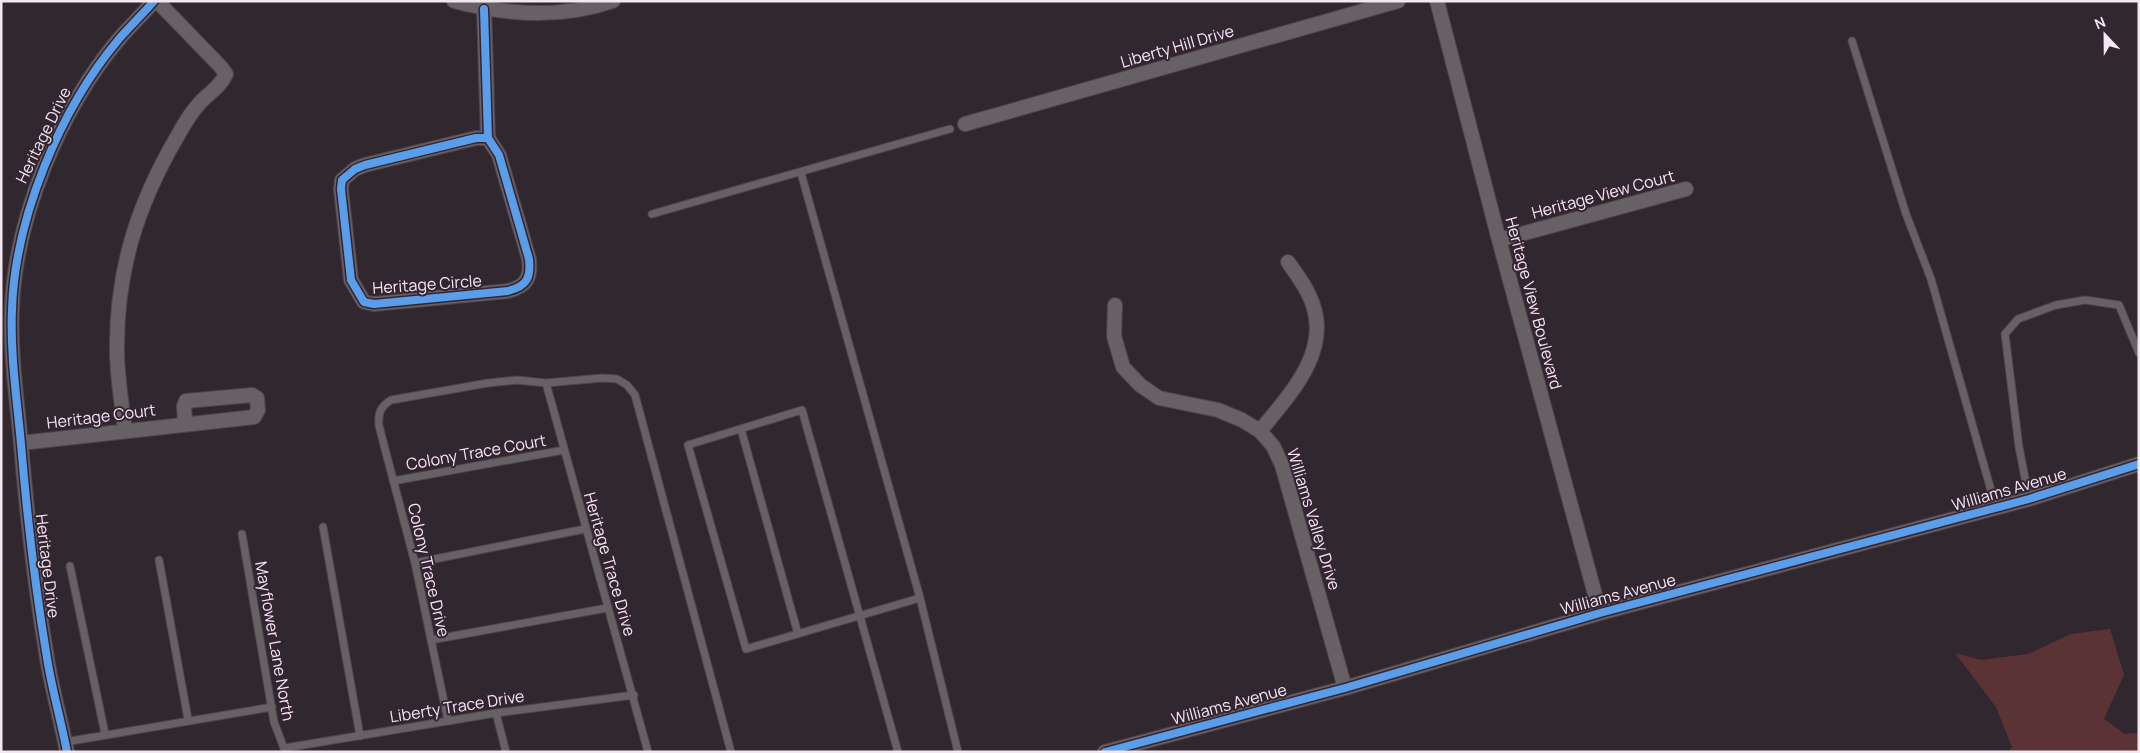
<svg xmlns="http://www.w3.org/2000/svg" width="2140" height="753" viewBox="0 0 2140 753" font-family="Manrope,sans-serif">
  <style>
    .green { fill: #5b3334 }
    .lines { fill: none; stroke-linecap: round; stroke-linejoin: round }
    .service-casing { stroke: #4d454b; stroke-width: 9 }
    .minor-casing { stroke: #4d454b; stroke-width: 16 }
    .service { stroke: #676065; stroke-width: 7 }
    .minor { stroke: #676065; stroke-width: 14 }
    .cycleway-casing { stroke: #352432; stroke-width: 11 }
    .cycleway { stroke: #5a9eea; stroke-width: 8 }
    .labels { text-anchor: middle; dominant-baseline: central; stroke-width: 4; stroke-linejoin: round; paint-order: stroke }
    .street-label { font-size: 16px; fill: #f3e8f1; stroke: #352432 }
  </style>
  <rect width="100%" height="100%" fill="#31282f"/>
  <!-- green -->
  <path class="green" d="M2110 629 2124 675 2104 719 2125 734 2139 733V752H2008L2012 747 1996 707 1955 653 1981 660 2028 654 2071 634Z"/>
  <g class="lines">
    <defs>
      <path id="service" d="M1852 41 1906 214 1931 279 1996 508
        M801 173 920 598 958 752
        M652 214 950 129
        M546 383 648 752
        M741 429 798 634
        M393 481 564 450
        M2029 499 2019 447 2005 334 2018 319 2056 305 2085 300 2119 305 2139 353
        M323 527 360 736
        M242 534 274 722 285 751
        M159 560 188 719
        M415 563 585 529
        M70 566 105 734
        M431 640 607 608
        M496 713 506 752
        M448 721 415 563 379 426C378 413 380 407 391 400L488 383 517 380 546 383 602 378 617 379 627 385 635 395 731 752
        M65 742 272 707
        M285 748 496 713 634 695
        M898 752 802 410 688 445 746 649 920 598"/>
      <path id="minor" d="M454 1C506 15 561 19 613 1
        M1437 1 1499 240 1600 613
        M484 9 488 138 499 155 529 259C531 278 527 286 508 291L374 304 364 302 351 280 341 189 342 180 355 169 365 165 476 138H488
        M965 124 1398 1
        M1499 240 1686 189
        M1115 305 1114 336 1123 367 1140 385 1159 398 1218 410 1242 420 1260 431 1273 446 1282 465 1345 688
        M125 431C122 404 117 377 117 351 116 272 137 205 177 137 183 126 190 114 198 105 207 94 220 88 226 74L221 67 157 1
        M1260 431C1288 396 1330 354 1313 305 1308 289 1297 275 1288 262
        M21 443 254 417 258 410 257 398 252 395 186 401 184 406 185 424
        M67 752C61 720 52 690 47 658 35 587 27 516 21 444 17 400 10 354 12 309 15 218 60 109 119 39 130 26 143 14 154 1
        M1105 752 1345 688 1600 613 2029 499 2139 464"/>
    </defs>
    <!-- service casing -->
    <use href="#service" class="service-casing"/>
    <!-- minor casing -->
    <use href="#minor" class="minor-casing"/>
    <!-- service -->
    <use href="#service" class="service"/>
    <!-- minor -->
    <use href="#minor" class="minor"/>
    <defs>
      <path id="cycleway" d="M484 9 488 138 499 155 529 259C531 278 527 286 508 291L374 304 364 302 351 280 341 189 342 180 355 169 365 165 476 138H488
        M67 752C61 720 52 690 47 658 35 587 27 516 21 444 17 400 10 354 12 309 15 218 60 109 119 39 130 26 143 14 154 1
        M1105 752 1345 688 1600 613 2029 499 2139 464"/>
    </defs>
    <!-- cycleway casing -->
    <use href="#cycleway" class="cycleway-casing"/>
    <!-- cycleway -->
    <use href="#cycleway" class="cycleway"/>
  </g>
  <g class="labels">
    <!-- street labels -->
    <g class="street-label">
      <text transform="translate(1177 46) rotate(-16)">Liberty Hill Drive</text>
      <text transform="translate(43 135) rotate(-64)">Heritage Drive</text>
      <text transform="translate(1603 194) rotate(-15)">Heritage View Court</text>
      <text transform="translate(427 284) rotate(-4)">Heritage Circle</text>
      <text transform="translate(1534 303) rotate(75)">Heritage View Boulevard</text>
      <text transform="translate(101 416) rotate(-7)">Heritage Court</text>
      <text transform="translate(476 452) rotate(-10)">Colony Trace Court</text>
      <text transform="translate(2009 489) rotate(-16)">Williams Avenue</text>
      <text transform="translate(1314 519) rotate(73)">Williams Valley Drive</text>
      <text transform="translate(610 564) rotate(74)">Heritage Trace Drive</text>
      <text transform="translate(48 566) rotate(83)">Heritage Drive</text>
      <text transform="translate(429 570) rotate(77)">Colony Trace Drive</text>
      <text transform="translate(1618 594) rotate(-15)">Williams Avenue</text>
      <text transform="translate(275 641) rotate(80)">Mayflower Lane North</text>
      <text transform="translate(1229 704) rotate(-15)">Williams Avenue</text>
      <text transform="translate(457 706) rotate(-9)">Liberty Trace Drive</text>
    </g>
  </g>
  <!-- border -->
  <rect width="2140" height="753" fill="none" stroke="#f3e8f1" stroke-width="5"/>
  <!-- north arrow -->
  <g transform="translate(2105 35) rotate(338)" stroke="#352432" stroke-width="4" paint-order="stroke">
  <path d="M0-4L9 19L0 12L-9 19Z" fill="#f3e8f1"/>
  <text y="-8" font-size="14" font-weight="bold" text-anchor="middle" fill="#f3e8f1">N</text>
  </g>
</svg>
